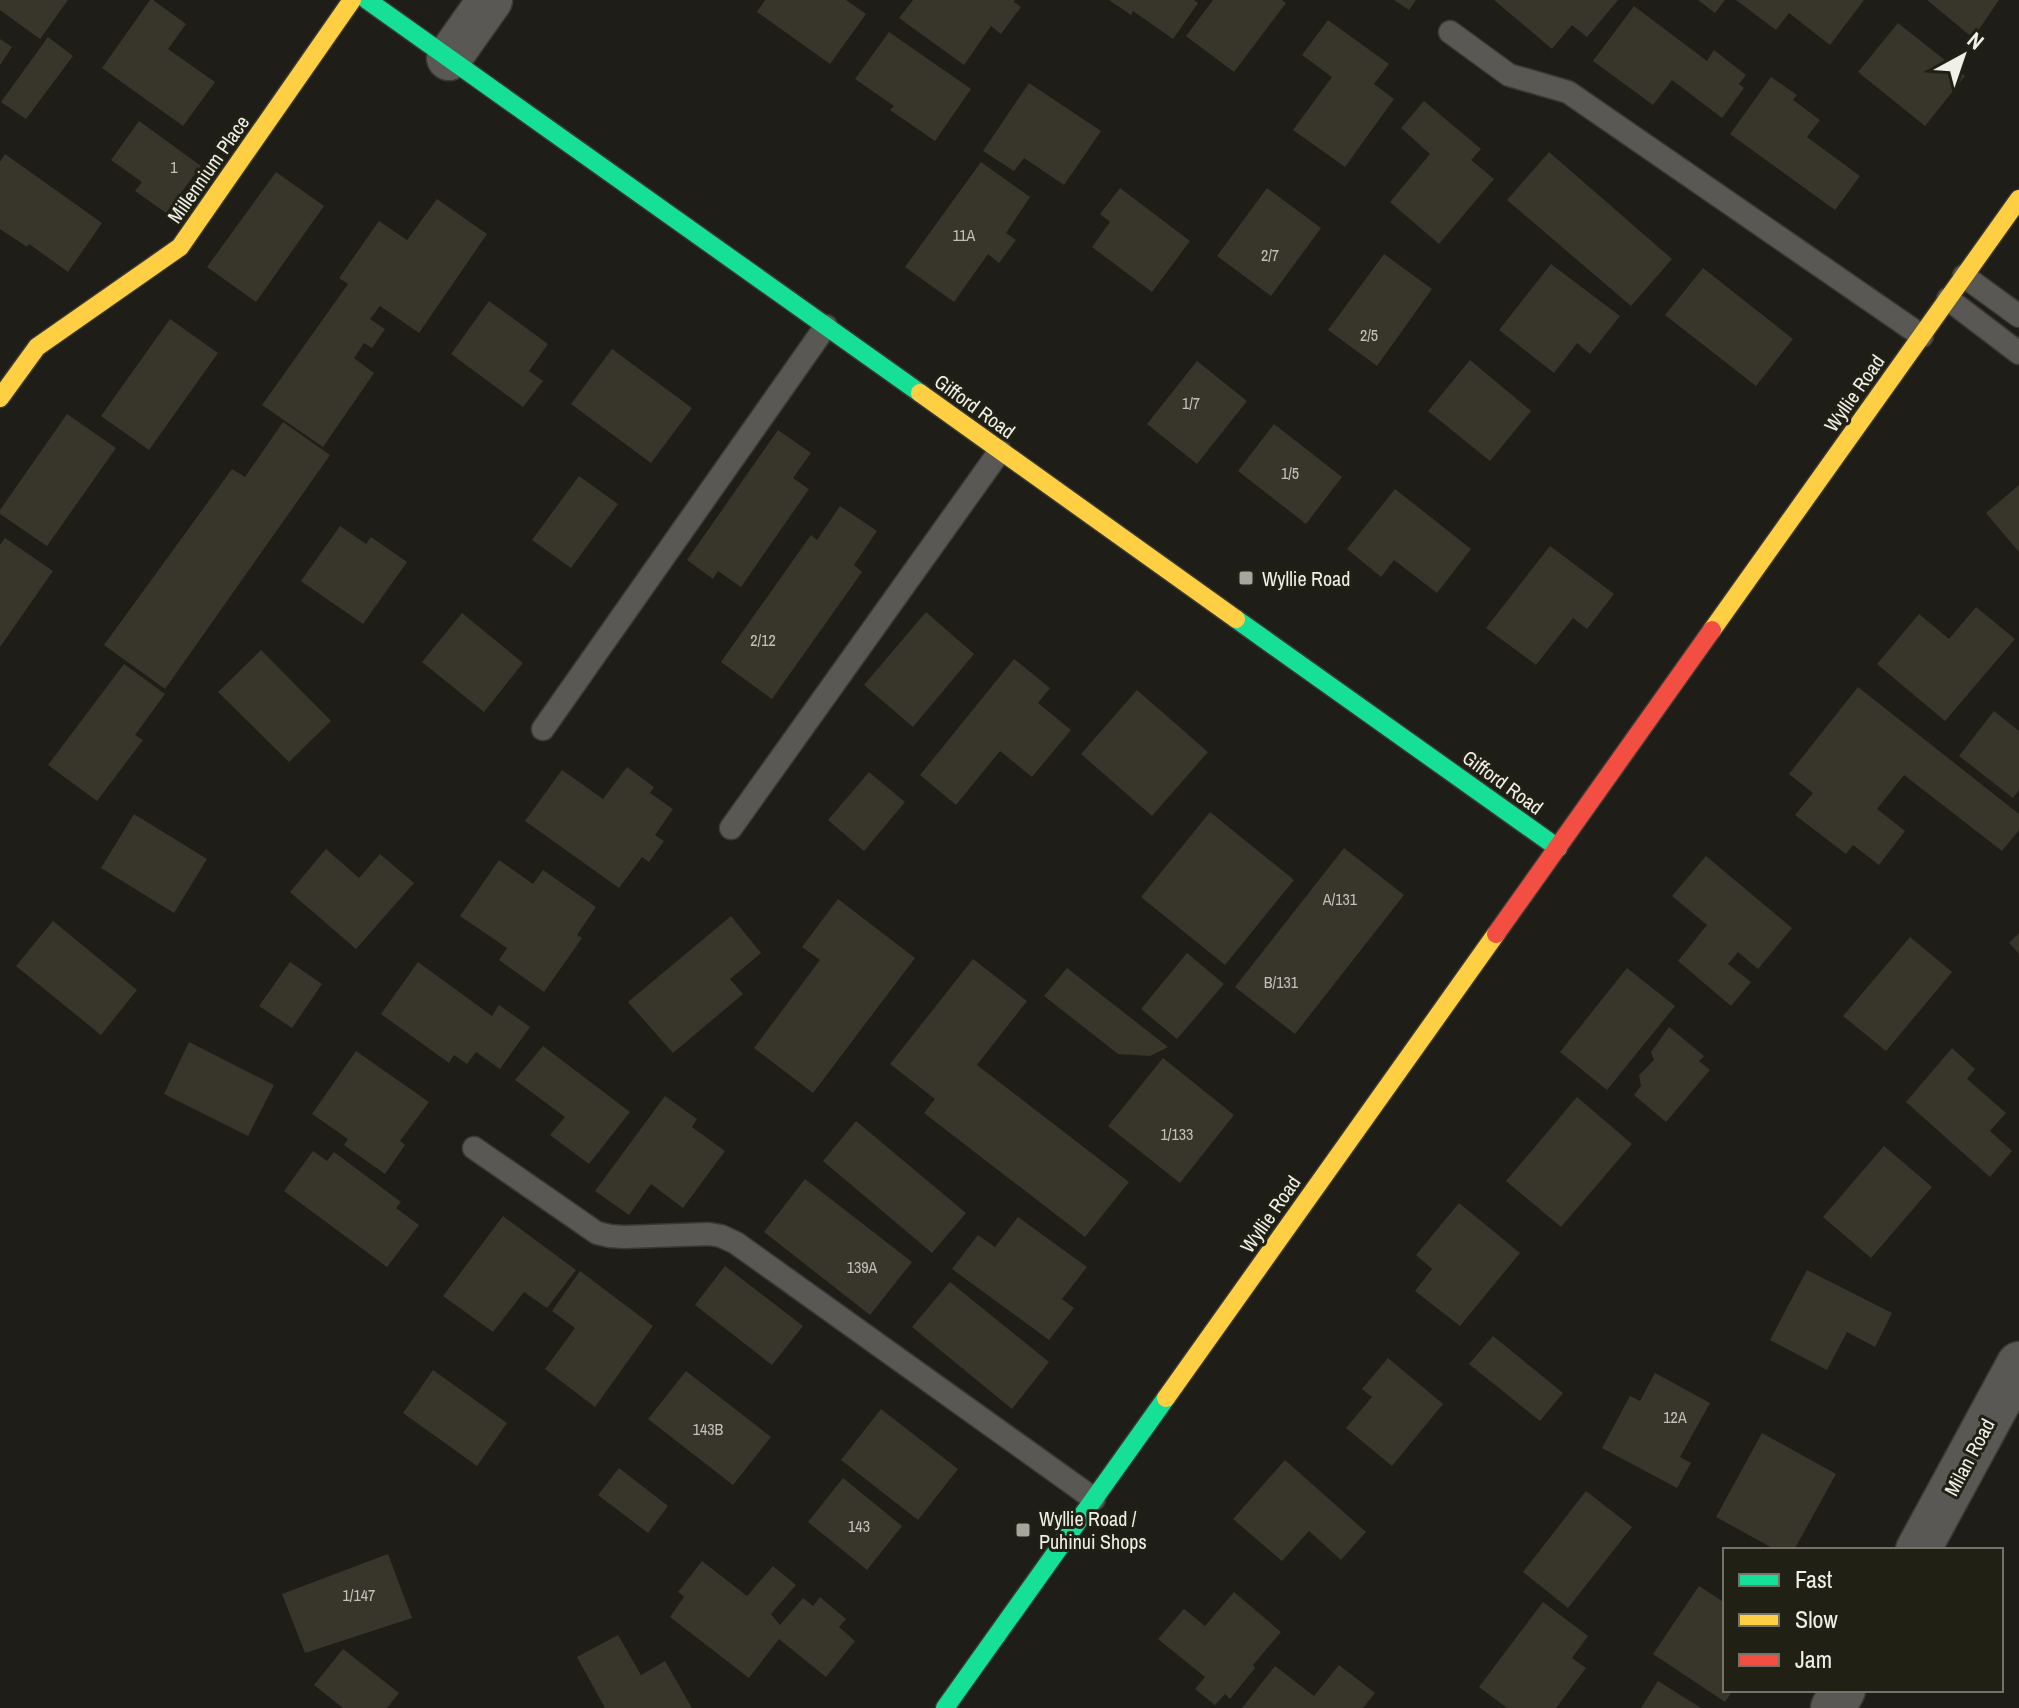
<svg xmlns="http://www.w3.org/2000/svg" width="2019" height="1708" viewBox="0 0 2019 1708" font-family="'Archivo Narrow',sans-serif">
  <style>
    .building { fill: #38362b }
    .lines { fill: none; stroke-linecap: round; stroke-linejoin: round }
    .lane-casing { stroke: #3a3934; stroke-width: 25 }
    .street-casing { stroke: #3a3934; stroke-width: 47 }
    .fast-casing { stroke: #3a3934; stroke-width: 21 }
    .slow-casing { stroke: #3a3934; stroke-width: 21 }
    .jam-casing { stroke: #3a3934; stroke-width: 21 }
    .lane { stroke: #5a5854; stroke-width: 22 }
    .street { stroke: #5a5854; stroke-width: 44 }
    .fast { stroke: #16e098; stroke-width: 18 }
    .slow { stroke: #ffcf43; stroke-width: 18 }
    .jam { stroke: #f24e42; stroke-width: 18 }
    .poi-dot { fill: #a6a69f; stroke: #212014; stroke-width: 3 }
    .labels { text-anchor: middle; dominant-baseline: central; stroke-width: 6; stroke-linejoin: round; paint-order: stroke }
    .number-label { font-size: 16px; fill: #c2c1b9 }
    .street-label { font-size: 20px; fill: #f0efe8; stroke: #212014 }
    .poi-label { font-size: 20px; fill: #f0efe8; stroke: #212014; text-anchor: start }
  </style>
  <rect width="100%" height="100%" fill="#1e1d17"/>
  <!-- building -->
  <path class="building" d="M0 0H68L40 39 0 10Z
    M150 0H153L186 24 168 49 215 82 183 126 102 68Z
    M765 0H846L866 14 830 64 757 12Z
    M913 0H1015L1014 2 1021 7 1001 34 991 26 964 65 899 18Z
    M1109 0H1194L1198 3 1173 39 1133 11 1131 15Z
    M1213 0H1282L1286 3 1234 72 1186 36Z
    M1394 0H1416L1409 10Z
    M1494 0H1618L1587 37 1572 25 1552 49Z
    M1698 0H1725L1715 13Z
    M1736 0H1864L1830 45 1789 13 1776 30Z
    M1927 0H1999L1973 38Z
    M1634 6 1707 61 1714 50 1746 75 1739 84 1744 88 1722 118 1672 80 1653 105 1593 61Z
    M1328 20 1389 64 1374 84 1394 99 1345 167 1293 130 1332 77 1302 55Z
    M1898 23 1965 76 1925 126 1858 72Z
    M889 32 971 89 935 141 890 110 894 106 855 79Z
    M48 37 73 56 26 119 1 102Z
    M0 39 12 47 0 65Z
    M1771 77 1797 95 1793 100 1820 120 1807 137 1860 176 1835 210 1730 134Z
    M1029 83 1101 131 1064 185 1024 158 1014 171 983 151Z
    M1424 101 1481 149 1471 160 1494 179 1439 244 1390 202 1430 154 1401 128Z
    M139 121 201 166 166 213 135 191 142 182 111 160Z
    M1549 152 1672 259 1631 306 1507 200Z
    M5 154 102 223 68 272 29 244 27 247 0 229V162Z
    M981 162 1030 197 1006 233 1016 240 999 263 988 254 954 302 905 267Z
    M276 172 324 206 256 302 207 267Z
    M1120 188 1190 241 1152 292 1092 247 1110 222 1100 214Z
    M1267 188 1321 228 1271 296 1217 256Z
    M437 199 487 234 419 333 380 306 370 319 385 329 372 348 364 343 354 358 374 373 323 447 262 405 348 284 339 278 379 221 407 240Z
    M1384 254 1432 289 1377 366 1328 330Z
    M1551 264 1620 316 1590 354 1577 343 1554 373 1499 330Z
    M1703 268 1793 339 1756 386 1665 315Z
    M489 301 548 344 529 371 543 381 523 407 451 354Z
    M170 319 218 353 149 450 101 416Z
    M612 349 692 408 651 463 571 404Z
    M1470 360 1531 411 1490 461 1428 411Z
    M1197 361 1247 401 1197 464 1147 424Z
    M67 414 116 448 47 546 0 514V510Z
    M283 422 330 455 165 689 104 645 232 469 245 477Z
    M1274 424 1342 477 1306 524 1238 471Z
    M778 430 811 453 793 478 809 489 741 587 718 571 713 579 687 560Z
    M579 476 618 504 571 568 532 540Z
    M2019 485V552L1986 513Z
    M1395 489 1471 549 1437 593 1394 560 1381 577 1347 549Z
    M840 506 877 531 854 565 862 572 772 699 721 662 811 535 817 540Z
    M340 526 366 544 371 537 407 562 363 624 301 581Z
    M5 538 53 571 0 647V545Z
    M1550 546 1614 594 1587 629 1573 618 1536 665 1486 628Z
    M1976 607 2015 639 1945 721 1877 664 1919 614 1949 639Z
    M926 612 974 654 913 727 864 685Z
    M462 613 523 663 484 712 422 662Z
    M261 650 331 721 289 762 218 692Z
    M1014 659 1050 688 1038 703 1071 730 1032 777 1000 751 956 805 920 775Z
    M124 664 165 694 135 735 143 740 97 801 48 765Z
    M1858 687 2019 814V830L2002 851 1904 775 1877 809 1905 831 1879 865 1853 845 1846 854 1795 815 1813 793 1789 774Z
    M1137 690 1208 752 1152 816 1081 754Z
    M1994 711 2019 731V790L2013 798 1959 756Z
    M627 767 654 787 650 793 673 809 655 835 664 841 649 862 642 857 619 888 525 821 562 770 603 799Z
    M869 772 905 802 864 851 828 820Z
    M1210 812 1294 880 1225 965 1141 897Z
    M134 814 207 859 174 913 101 868Z
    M1344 848 1404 895 1295 1034 1235 987Z
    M326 849 359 878 380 854 414 883 356 949 290 892Z
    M1706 856 1792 928 1758 969 1738 952 1728 964 1751 982 1731 1006 1678 961 1707 925 1672 896Z
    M499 860 533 884 543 870 596 907 577 935 582 938 544 992 499 960 507 948 460 916Z
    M838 899 915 958 813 1093 754 1048 820 960 802 947Z
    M731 916 761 953 730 979 743 994 673 1053 628 1002Z
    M53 921 137 990 101 1035 16 966Z
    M2019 933V954L2009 943Z
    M1910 937 1952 972 1886 1051 1843 1016Z
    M1187 953 1224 984 1177 1039 1141 1009Z
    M973 959 1027 1001 977 1065 1129 1182 1085 1237 924 1113 935 1099 890 1064Z
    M290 962 322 984 292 1028 259 1006Z
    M418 962 492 1016 499 1005 530 1027 500 1069 476 1052 467 1064 454 1055 449 1063 381 1014Z
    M1067 968 1168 1047 1150 1056 1118 1054 1044 996Z
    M1627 968 1675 1006 1607 1090 1560 1052Z
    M1669 1027 1704 1056 1699 1061 1710 1070 1666 1122 1634 1095 1641 1086 1639 1075 1654 1060 1651 1052Z
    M189 1042 274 1085 248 1136 164 1094Z
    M543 1046 630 1112 589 1164 550 1135 565 1117 515 1080Z
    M1952 1048 1975 1069 1967 1079 2006 1113 1990 1131 2012 1151 1990 1177 1906 1102Z
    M356 1051 429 1102 400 1141 405 1145 385 1174 344 1145 348 1139 312 1114Z
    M1163 1058 1234 1115 1180 1183 1108 1126Z
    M665 1096 697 1119 692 1127 725 1151 683 1208 651 1184 629 1215 595 1191Z
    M1577 1097 1632 1144 1561 1227 1506 1181Z
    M856 1121 966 1213 932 1253 823 1161Z
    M1884 1146 1932 1187 1871 1258 1823 1217Z
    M313 1151 327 1161 334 1152 401 1202 396 1208 419 1225 387 1267 284 1191Z
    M805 1179 912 1262 870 1315 764 1232Z
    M1459 1203 1520 1253 1460 1326 1415 1291 1432 1269 1416 1255Z
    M503 1216 576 1270 547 1308 524 1292 493 1332 443 1296Z
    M1018 1217 1087 1267 1062 1299 1074 1308 1049 1340 952 1269 978 1235 995 1247Z
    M725 1266 803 1326 772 1365 695 1305Z
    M1807 1270 1892 1313 1875 1347 1847 1332 1827 1370 1770 1340Z
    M580 1271 653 1326 595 1407 545 1369 575 1328 552 1311Z
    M950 1282 1049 1362 1012 1409 912 1327Z
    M1493 1336 1563 1393 1540 1421 1469 1364Z
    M1388 1358 1443 1404 1392 1466 1346 1428 1372 1397 1362 1389Z
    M433 1370 507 1423 477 1466 403 1413Z
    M686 1371 771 1437 733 1485 648 1419Z
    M1655 1373 1710 1403 1680 1457 1691 1463 1677 1488 1602 1448 1630 1396 1640 1401Z
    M881 1409 958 1469 918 1520 841 1460Z
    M1762 1433 1836 1474 1794 1550H1776L1716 1517Z
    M1285 1460 1366 1532 1341 1560 1309 1531 1282 1561 1233 1519Z
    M619 1468 668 1506 648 1533 598 1495Z
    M843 1478 902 1526 867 1570 808 1522Z
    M1586 1491 1632 1527 1568 1608 1523 1572Z
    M388 1554 412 1618 305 1653 282 1594Z
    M702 1561 747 1596 773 1566 796 1585 771 1614 780 1625 803 1598 813 1606 820 1597 846 1619 839 1627 855 1641 826 1677 779 1639 749 1678 670 1617 684 1597 678 1592Z
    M1699 1586 1725 1603V1690H1733L1725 1702 1653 1654Z
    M1234 1592 1281 1632 1253 1665 1255 1668 1230 1699 1225 1694 1215 1705 1195 1689 1205 1677 1158 1639 1184 1609 1205 1626Z
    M1543 1602 1588 1636 1572 1658 1586 1668 1556 1708H1507L1479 1687Z
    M618 1635 641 1675 665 1661 692 1708H605L577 1657Z
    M343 1649 399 1693 387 1708H343L314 1685Z
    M1339 1665 1375 1693 1363 1708H1242L1275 1666 1314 1696Z
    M1658 1681 1701 1708H1641Z"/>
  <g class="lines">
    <defs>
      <path id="lane" d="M1450 32 1509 75 1568 92 1922 336
        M1964 276 2019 316
        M1948 299 2019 353
        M543 729 826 326
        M731 828 1000 451
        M474 1148 597 1233 610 1236 624 1237 709 1234 721 1236 736 1243 1094 1499"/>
      <path id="street" d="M449 58 490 0
        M1918 1550 2019 1364
        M1833 1708 1843 1690"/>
      <path id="fast" d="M367 0 920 393
        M1236 619 1558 848
        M945 1708 1166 1398"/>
      <path id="slow" d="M920 393 1236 619
        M0 398 37 347 180 247 352 0
        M1712 630 2019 199
        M1166 1398 1496 934"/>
      <path id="jam" d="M1496 934 1712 630"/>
    </defs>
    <!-- lane casing -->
    <use href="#lane" class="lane-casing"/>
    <!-- street casing -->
    <use href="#street" class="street-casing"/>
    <!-- fast casing -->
    <use href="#fast" class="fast-casing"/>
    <!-- slow casing -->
    <use href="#slow" class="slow-casing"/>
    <!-- jam casing -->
    <use href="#jam" class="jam-casing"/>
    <!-- lane -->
    <use href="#lane" class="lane"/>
    <!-- street -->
    <use href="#street" class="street"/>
    <!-- fast -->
    <use href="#fast" class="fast"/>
    <!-- slow -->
    <use href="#slow" class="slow"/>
    <!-- jam -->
    <use href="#jam" class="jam"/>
  </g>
  <!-- markers -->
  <g class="poi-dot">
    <rect x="1238" y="570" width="16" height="16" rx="4"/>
    <rect x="1015" y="1522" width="16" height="16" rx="4"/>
  </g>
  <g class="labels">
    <!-- number labels -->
    <g class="number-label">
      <text x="174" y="167">1</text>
      <text x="964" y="235">11A</text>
      <text x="1270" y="255">2/7</text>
      <text x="1369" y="335">2/5</text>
      <text x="1191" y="403">1/7</text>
      <text x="1290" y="473">1/5</text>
      <text x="763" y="640">2/12</text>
      <text x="1340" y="899">A/131</text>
      <text x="1281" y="982">B/131</text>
      <text x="1177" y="1134">1/133</text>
      <text x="862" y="1267">139A</text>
      <text x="1675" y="1417">12A</text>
      <text x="708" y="1429">143B</text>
      <text x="859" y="1526">143</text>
      <text x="359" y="1595">1/147</text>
    </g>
    <!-- street labels -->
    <g class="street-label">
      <text transform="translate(208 169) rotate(-55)">Millennium Place</text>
      <text transform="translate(1854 393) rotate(-55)">Wyllie Road</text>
      <text transform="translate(975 406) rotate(36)">Gifford Road</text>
      <text transform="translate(1503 782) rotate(36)">Gifford Road</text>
      <text transform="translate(1270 1214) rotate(-55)">Wyllie Road</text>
      <text transform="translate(1969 1457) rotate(-62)">Milan Road</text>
    </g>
    <!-- poi labels -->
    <g class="poi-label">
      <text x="1262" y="578">Wyllie Road</text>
      <text x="1039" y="1518">Wyllie Road /<tspan x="1039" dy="23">Puhinui Shops</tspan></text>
    </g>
  </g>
  <!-- legend -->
  <rect x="1723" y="1548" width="280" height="144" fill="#212014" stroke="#747369" stroke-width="2"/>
  <rect x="1739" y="1574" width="40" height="12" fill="#16e098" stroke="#747369" stroke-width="2"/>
  <text x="1795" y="1588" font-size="24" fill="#f0efe8">Fast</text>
  <rect x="1739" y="1614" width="40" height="12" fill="#ffcf43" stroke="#747369" stroke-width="2"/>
  <text x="1795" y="1628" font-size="24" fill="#f0efe8">Slow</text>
  <rect x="1739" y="1654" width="40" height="12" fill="#f24e42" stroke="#747369" stroke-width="2"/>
  <text x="1795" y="1668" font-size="24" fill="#f0efe8">Jam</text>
  <!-- north arrow -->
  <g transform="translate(1963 56) rotate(40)" stroke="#212014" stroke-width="6" paint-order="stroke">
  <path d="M0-6L14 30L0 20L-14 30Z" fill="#f0efe8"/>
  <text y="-12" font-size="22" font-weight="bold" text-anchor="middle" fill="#f0efe8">N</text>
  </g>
</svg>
